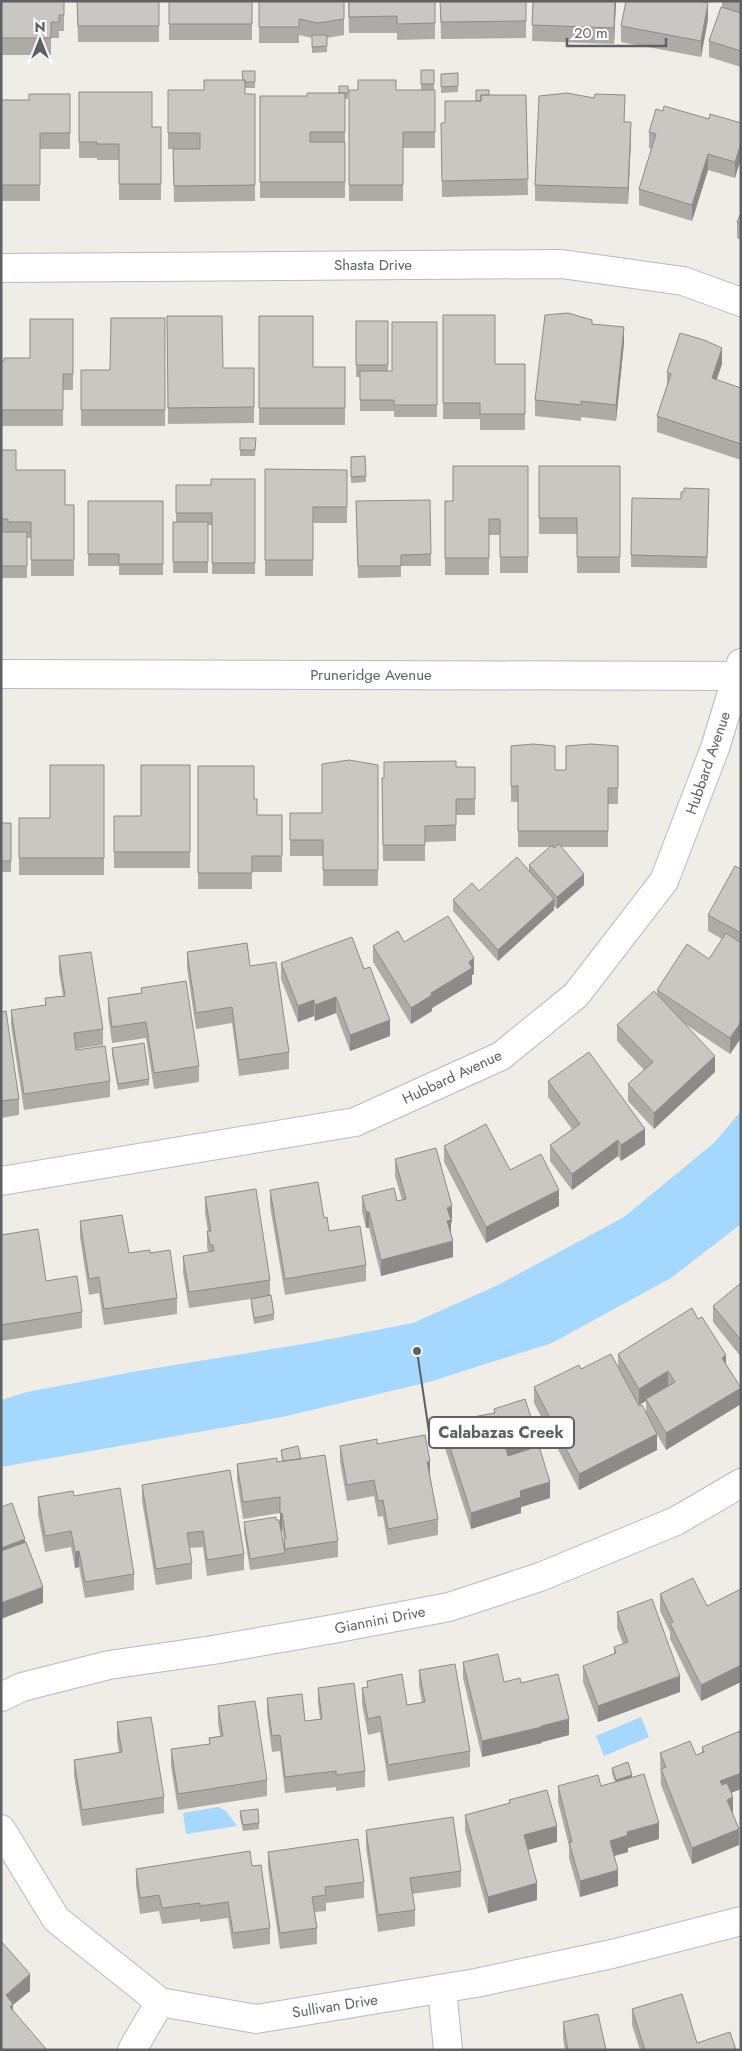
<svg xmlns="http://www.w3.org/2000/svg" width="742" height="2051" viewBox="0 0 742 2051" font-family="Jost,sans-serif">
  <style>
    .water { fill: #a5d8ff }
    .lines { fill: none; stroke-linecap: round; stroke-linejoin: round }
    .minor-casing { stroke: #b7babf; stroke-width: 30 }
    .secondary-casing { stroke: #b8bbc1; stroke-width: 30 }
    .minor { stroke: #fff; stroke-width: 28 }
    .secondary { stroke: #fff; stroke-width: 28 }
    .wall { fill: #aeaba7; fill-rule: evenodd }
    .shaded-wall { fill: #8d8b88 }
    .building { fill: #cac7c2; stroke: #8d8b88 }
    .labels { text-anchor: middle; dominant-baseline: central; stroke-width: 5; stroke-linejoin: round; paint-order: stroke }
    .street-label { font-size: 15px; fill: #5d6065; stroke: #fff }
    .leader { fill: none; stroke: #5d6065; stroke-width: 2 }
    .callout-dot { fill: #5d6065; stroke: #fff; stroke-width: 2 }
    .callout { fill: #fff; stroke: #5d6065; stroke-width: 2 }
    .callout-label { font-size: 16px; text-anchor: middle; font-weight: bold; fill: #5d6065 }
  </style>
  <rect width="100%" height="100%" fill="#efede5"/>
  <!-- water -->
  <path class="water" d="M741 1111V1224L671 1278 552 1343 429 1382 282 1417 1 1467V1400L27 1392 138 1371 315 1342 413 1323 498 1285 624 1217 715 1142Z
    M641 1717 649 1737 604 1756 596 1736Z
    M218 1807 226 1811 237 1826 186 1834 183 1813Z"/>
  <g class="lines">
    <defs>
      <path id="minor" d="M1 268 561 264 683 281 741 302
        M1 1181 355 1122 501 1056 576 995 664 881 715 748 741 663
        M1 1697 22 1687 109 1665 213 1650 333 1629 449 1607 540 1577 676 1521 741 1483
        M1 1829 56 1919 160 2002 256 2019 476 1983 612 1954 741 1921
        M442 1989 448 2050
        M132 2050 160 2002"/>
      <path id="secondary" d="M1 674 741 676"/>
    </defs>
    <!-- minor casing -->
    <use href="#minor" class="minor-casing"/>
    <!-- secondary casing -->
    <use href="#secondary" class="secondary-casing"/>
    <!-- minor -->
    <use href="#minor" class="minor"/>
    <!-- secondary -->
    <use href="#secondary" class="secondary"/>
  </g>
  <!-- wall -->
  <path class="wall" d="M1 1H64V31H59V38H51V55H1Z
    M77 1H159V42H78Z
    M169 1H252V40H169Z
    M259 1H344V35L327 38V52L312 53V38L299 35V43H259Z
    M348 1H435V39L397 40V33H349Z
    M440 1H526V38L441 39Z
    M533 1H616L614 44 532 41Z
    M722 1H741V67L709 57V41L722 7Z
    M708 19 701 57 621 42V26Z
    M421 70H434V90H435V148H403V201H349V90H421Z
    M255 71V88H245V94H255V201L174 202 173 149H168V90H204L242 80Z
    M458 73V92L441 93V74Z
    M348 86V99H345V198H260V96H307L339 93Z
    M79 92 152 127H161V200H119V160H97V158H79Z
    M70 94V149H40V201H1V100H29Z
    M489 95H526L528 195 442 197 441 123H445L476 101Z
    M594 98 625 122 631 138 628 204 535 201V185Z
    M663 111 709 119 741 123 735 178 708 170 692 221 639 205V189L652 149 649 148V132Z
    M741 213V240L737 238V222Z
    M443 315 495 364H525V430H480V419H443Z
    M167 316 223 368H254V423L168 424Z
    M259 316 313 367H345V425H259Z
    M165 318V426H81V370H110Z
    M73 319V390H63V426H1V361L30 358Z
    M356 321H388V371H392L437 322V417H394V411H360V377H356Z
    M592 324 624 343 616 421 581 417V421L535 416V400Z
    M722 364 716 380 741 388V460L657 432V416L667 386V372Z
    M240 438H256L255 456H240Z
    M1 450 16 470 65 505H74V576H31V538H27V578H1Z
    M365 456 366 482 351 483V457Z
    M528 466V573H500V535H489V575H445V501H453Z
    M539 466H620V573H577V534H539Z
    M265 469 347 470V523H313V576H265Z
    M255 479V574H212V525H208V573H173V522H176V485H211Z
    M684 492 709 500 707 568 631 567V555L681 499Z
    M88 501H163V575H119V566H88Z
    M356 501 431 554V566H401V577L358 578Z
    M511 746 555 770H566L618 746V804H608V847H562L584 885 557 909 554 906V910L498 961 453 911V900L479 891 529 871V865L550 847H518V802H511Z
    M104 765V875H19V818H50Z
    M190 765V868H114V816H141Z
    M378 765V886H323V856H290V813H322Z
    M198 766 254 799 257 815H282V872H252V889H198Z
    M456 767H475V815H456V841L425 842V861H383L382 778Z
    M1 823H11V872H1Z
    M741 869V1038L730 1054 685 1024 715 1072 654 1129 628 1101V1084L644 1070 617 1041V1025L657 994V990L709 959 722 939 708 931V915Z
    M404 942 474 974 472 975V984L432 1008V1011L411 1024 373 962V946Z
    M187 952 250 966 289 1052V1069L239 1076 232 1023 196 1029 187 968Z
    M59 956 103 1029V1045L76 1049V1050L110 1081V1097L24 1110 11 1026V1010L45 1005V998L63 996 59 972Z
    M281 963 364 969 390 1036 350 1051 336 1013 315 1021 314 1016 298 1022 281 979Z
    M141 988 199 1066V1082L154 1089 146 1038 112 1043 108 1014V998L141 993Z
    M1 1012 19 1099V1115L1 1118Z
    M112 1048 149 1079V1085L118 1090 112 1054Z
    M548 1081 645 1145 621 1161 618 1156 572 1190 550 1161V1145L572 1129 548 1097Z
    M444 1146 510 1170 559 1206 486 1243 444 1162Z
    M395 1159 452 1222 451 1223V1232L453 1257 381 1276 369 1228H366L362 1212V1196L397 1201 402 1200 395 1176Z
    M270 1190 324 1218 329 1231 366 1265V1281L285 1295 270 1206Z
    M205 1197 270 1280V1295L274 1314V1320L254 1324 251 1305V1299L189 1308 183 1272V1256L208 1252 207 1247V1231H208L205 1213Z
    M80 1221 129 1253H150L177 1298V1314L104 1325 99 1293 89 1295 80 1237Z
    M1 1235 46 1281 82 1312V1328L1 1341Z
    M741 1283V1357L713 1322V1306Z
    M618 1354 726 1364 741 1404 666 1450 655 1431 657 1450 579 1490 534 1403V1387L581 1369 618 1367ZM629 1389 639 1405 646 1401V1413L639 1406Z
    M494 1409 537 1447 550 1498 521 1507V1513L471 1529 444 1445V1429L494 1413Z
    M377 1444 430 1475 438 1519V1535L388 1545 383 1516 378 1517 374 1496 347 1501 340 1462V1446Z
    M281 1450 301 1459 338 1541V1557L285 1565V1562V1565L250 1570 244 1533V1522L276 1520 280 1522V1513L243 1519 237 1480V1464L282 1461ZM281 1530H282L284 1539V1548Z
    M142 1485 244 1554V1570L207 1576 203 1547 189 1548 192 1563V1579L156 1585 142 1501Z
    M74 1496 134 1574V1590L85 1598 79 1567 75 1568 71 1547 45 1552 38 1514V1497Z
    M741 1589V1682L701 1701 670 1639V1632L660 1611V1594L707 1606Z
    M617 1612 680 1692 598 1722 583 1682V1666L614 1654V1647L623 1644 617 1628Z
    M463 1662 504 1682 521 1683 569 1735 542 1742V1743L482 1757 463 1678Z
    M419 1670 470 1751V1767L388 1781 380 1732 368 1735 362 1704V1688L367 1687V1681L407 1705 422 1702 419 1686Z
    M318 1688 365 1771V1787L336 1791V1787L285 1793 280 1751 272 1752 267 1714V1698L305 1721 320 1719 318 1704Z
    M218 1706 267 1780V1796L178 1810 171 1766V1749L209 1744V1738L220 1736 218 1723Z
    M117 1722 164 1797V1813L82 1826 74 1776V1760L119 1753 117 1739Z
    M702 1747 741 1789 731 1793 733 1813 739 1845 692 1864 661 1785 660 1753 696 1755 702 1752Z
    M612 1768 632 1777 659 1839 628 1848V1852L614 1856 618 1886 580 1897 569 1858V1846L558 1802V1786H601L615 1782 612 1774Z
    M509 1800 557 1842 528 1850 537 1900 488 1913 465 1831V1815L509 1804Z
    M240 1811 259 1823V1829L243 1831 240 1817Z
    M366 1830 461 1871V1887L412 1894 415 1910V1926L378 1932 366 1847Z
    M268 1852 364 1882V1898L326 1903V1911L315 1912 317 1928V1944L280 1949 268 1868Z
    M252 1866 270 1928V1944L233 1949 228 1918 200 1922V1919L162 1924 159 1911 140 1914 136 1885V1869Z
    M632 2009 697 2043 736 2050H640L632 2025Z
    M563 2022 606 2050H565L563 2038Z"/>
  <!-- shaded-wall -->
  <path class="shaded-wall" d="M615 1H616L614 44V28Z
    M708 3V19L701 57V41Z
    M631 122V138L628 204V188Z
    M741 143V159L735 178V162Z
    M708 154V170L692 221V205Z
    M624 327V343L616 421V405Z
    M722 348V364L712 394V378Z
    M584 874V885L557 909V897Z
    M554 899V910L498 961V950Z
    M474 958V974L472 975V984L432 1008V1011L411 1024V1008L431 993 469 962Z
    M336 997V1013L315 1021V1005Z
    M314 1000V1016L298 1022V1006Z
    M390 1020V1036L350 1051V1035Z
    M741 1022V1038L730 1054V1038Z
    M715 1056V1072L654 1129V1113Z
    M645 1129V1145L621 1161V1145Z
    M618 1140V1156L572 1190V1174Z
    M559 1190V1206L486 1243V1227Z
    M452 1206V1222L451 1223V1236L447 1237V1208Z
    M366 1212H369V1228H366Z
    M453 1241V1257L381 1276V1260Z
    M726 1355V1371L722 1358Z
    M668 1371V1387L646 1399V1401L639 1405V1389Z
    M741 1388V1404L666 1450V1433Z
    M657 1434V1450L579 1490V1474Z
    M537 1436V1452L505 1462V1446Z
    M430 1461V1477L427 1462Z
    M550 1482V1498L521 1507V1513L471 1529V1513L520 1491Z
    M282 1513V1530H280V1514Z
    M25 1539V1555L1 1565V1548Z
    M79 1551V1567L75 1568V1552Z
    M43 1587V1603L1 1619V1603Z
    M741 1665V1682L701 1701V1685Z
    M680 1676V1692L598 1722V1706Z
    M569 1719V1735L542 1742V1743L482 1757V1741Z
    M741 1773V1789L720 1797V1781Z
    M632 1775V1781L616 1786V1780Z
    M733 1797V1814L727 1800Z
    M659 1823V1839L628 1848V1852L610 1857V1841L627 1832Z
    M557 1826V1842L524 1851V1835Z
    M739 1829V1845L692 1864V1848Z
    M618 1870V1886L580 1897V1881Z
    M537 1883V1900L488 1913V1897Z
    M30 1974V1991L13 2005V2020L6 1995Z"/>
  <!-- building -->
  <path class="building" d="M1 1H64V15H59V22H51V38H1Z
    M77 1H159V26H78Z
    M169 1H252V24H169Z
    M259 1H344V19L318 23 299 19V27H259Z
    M349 1H435V23L397 24V16L349 17Z
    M440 1H526V21L441 22Z
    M533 1H615L614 28 532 25Z
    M626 1H698L708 3 701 41 621 26Z
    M721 7 741 13V51L709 41Z
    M312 35H327V46L312 47Z
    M421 70H434V84H421Z
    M242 71H255V82H245V80H243Z
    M458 73V86L441 87V74Z
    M204 80H245V94H255V185L174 186 173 149H200V133H168V90H204Z
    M358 80H396V90H435V132H403V185H349V90H358Z
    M339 86H348V93H339Z
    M476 90H489V95H481V101H476Z
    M79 92H152V127H161V184H119V144H97V142H79Z
    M307 93H345V132H310V142H345V182H260V96H307Z
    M567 93 594 98 595 94 625 95 624 122H631L628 188 535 185 539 96Z
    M29 94H70V133H40V185H1V100H29Z
    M481 95H526L528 179 442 181 441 123H445V101H481Z
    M664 106 709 119 710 114 741 123V143L735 162 708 154 692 205 639 189 656 134 649 132 656 109 663 111Z
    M741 213V223L737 222Z
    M568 313 592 320V324L624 327 616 405 581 401V405L535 400 545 315Z
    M443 315H495V364H525V414H480V403H443Z
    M167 316H222L223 368H254V407L168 408Z
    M259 316H313V367H345V408H259Z
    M111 318H165V410H81V370H110Z
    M30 319H73V374H63V410H1V361H4V358H30Z
    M356 321H388V365H356Z
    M392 322H437V405H394V400H360V371H392Z
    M680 333 704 340 722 348 712 378 741 388V444L657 416 671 374 667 372Z
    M240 438H256L255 450H240Z
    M1 450H16V470H65V505H74V560H31V522H8V519H1Z
    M365 456 366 476 351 477V457Z
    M453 466H528V557H500V519H489V558H445V501H453Z
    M539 466H620V557H577V518H539Z
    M265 469 347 470V507H313V560H265Z
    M211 479H255V563H212V513H176V485H211Z
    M684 488 709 489 707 557 631 555 632 498 681 499V492H684Z
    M430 500 431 554 401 555V566H358L356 501Z
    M88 501H163V564H119V554H88Z
    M173 522H208V562H173Z
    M1 532H27V566H1Z
    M533 744 555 746V770H566V746L591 744 618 746V788H608V831H518V786H511V746Z
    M349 760 378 765V870H323V840H290V813H322V764Z
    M456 761V767H475V799H456V825L425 826V845H383L382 778H384V762Z
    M50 765H104V858H19V818H50Z
    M141 765H190V852H114V816H141Z
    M198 766H254V799H257V815H282V856H252V873H198Z
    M1 823H11V861H1Z
    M559 844 584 874 557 897 529 865 552 845 554 848Z
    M517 857 554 899 498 950 453 900 472 883 479 891Z
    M735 866 741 869V933L708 915Z
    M448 916 474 958 469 962 472 968 431 993 432 995 411 1008 373 946 398 931 404 942Z
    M726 933 741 943V1022L730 1038 657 990 687 944 709 959Z
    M352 937 364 969 370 967 390 1020 350 1035 336 997 315 1005 314 1000 298 1006 281 963Z
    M247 943 250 966 276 962 289 1052 239 1060 232 1007 196 1013 187 952Z
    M91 952 103 1029 74 1033 76 1050 105 1046 110 1081 24 1094 11 1010 46 1005 45 998 65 996 59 956Z
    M186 981 199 1066 154 1073 146 1022 112 1027 108 998 142 993 141 988Z
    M654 991 715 1056 654 1113 628 1084 653 1062 617 1025Z
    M6 1011 19 1099 1 1101V1012Z
    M144 1043 149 1079 118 1084 112 1048Z
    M589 1052 645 1129 621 1145 618 1140 572 1174 550 1145 580 1124 548 1081Z
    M486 1124 510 1170 541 1154 559 1190 486 1227 444 1146Z
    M436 1148 452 1206 447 1208 451 1220 447 1221 453 1241 381 1260 369 1212H366L362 1196 394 1188 397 1201 406 1199 395 1159Z
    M318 1182 324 1218 327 1217 329 1231 360 1226 366 1265 285 1279 270 1190Z
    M256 1189 270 1280 189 1292 183 1256 214 1251 213 1245H210L207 1231H211L205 1197Z
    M122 1215 129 1253 150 1250V1253L170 1250 177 1298 104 1309 99 1277 89 1279 80 1221Z
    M38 1229 46 1281 77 1276 82 1312 1 1325V1235Z
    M741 1283V1340L713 1306Z
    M271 1295 274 1314 254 1318 251 1299Z
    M692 1308 698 1319 702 1317 726 1355 722 1358 741 1388 666 1433 646 1399 675 1382 668 1371 639 1389 618 1354Z
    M611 1354 639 1406 642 1405 657 1434 579 1474 534 1387 579 1365 581 1369Z
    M525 1399 537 1436 505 1446 508 1456 539 1446 550 1482 520 1491 521 1497 471 1513 444 1429 467 1418 495 1413 494 1409Z
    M425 1435 430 1461 427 1462 438 1519 388 1529 383 1500 378 1501 374 1480 347 1485 340 1446 377 1439V1444Z
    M298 1446 301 1459 283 1461 281 1450Z
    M325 1455 338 1541 285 1549 284 1539H286L282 1513 280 1514V1497L243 1502 237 1464 277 1458V1462Z
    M230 1470 244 1554 207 1560 203 1531 187 1533 192 1563 156 1569 142 1485Z
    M120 1488 134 1574 85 1582 79 1551 75 1552 71 1531 45 1536 38 1497 73 1491 74 1496Z
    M12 1503 25 1539 1 1548V1507Z
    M276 1517V1520H279L285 1553 250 1559 244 1522Z
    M26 1542 43 1587 1 1603V1551Z
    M693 1578 707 1606 741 1589V1665L701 1685 670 1623 673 1622 660 1594Z
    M652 1599 680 1676 598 1706 583 1666 616 1653 614 1647 628 1642 617 1612Z
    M498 1654 504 1682 520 1678 521 1683 558 1674 569 1719 541 1726 542 1727 482 1741 463 1662Z
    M455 1664 470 1751 388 1765 380 1716 368 1719 362 1688 368 1687 367 1681 402 1674 407 1705 425 1702 419 1670Z
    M354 1683 365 1771 336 1775V1771L285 1777 280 1735 272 1736 267 1698 302 1694 305 1721 322 1719 318 1688Z
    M255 1701 267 1780 178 1794 171 1749 210 1744 209 1738 223 1736 218 1706Z
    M151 1717 164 1797 82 1810 74 1760 122 1752 117 1722Z
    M740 1731 741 1773 720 1781 722 1785 727 1783 733 1797 727 1800 739 1829 692 1848 661 1769 666 1767 660 1753 690 1741 696 1755 704 1752 702 1747Z
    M628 1762 632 1775 616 1780 612 1768Z
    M644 1774 659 1823 627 1832 628 1835 610 1841 618 1870 580 1881 569 1842H572L558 1786 598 1775 601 1786Z
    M547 1790 557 1826 524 1835 537 1883 488 1897 465 1815 510 1803 509 1800Z
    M258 1809 259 1823 243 1825 240 1811Z
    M453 1817 461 1871 410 1878 415 1910 378 1915 366 1830Z
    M358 1839 364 1882 325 1887 326 1895 312 1897 317 1928 280 1933 268 1852Z
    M250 1851 252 1866 261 1865 270 1928 233 1933 228 1902 200 1906V1903L162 1908 159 1895 140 1898 136 1869Z
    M1 1941 30 1974 6 1995 13 2004 10 2007 47 2050H1Z
    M682 1994 697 2043 730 2032 736 2050H645L632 2009Z
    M598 2014 606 2050H568L563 2022Z"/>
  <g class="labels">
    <!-- street labels -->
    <g class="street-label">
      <text x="373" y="265">Shasta Drive</text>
      <text x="371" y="675">Pruneridge Avenue</text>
      <text transform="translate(708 763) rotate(-71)">Hubbard Avenue</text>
      <text transform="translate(452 1077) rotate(-25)">Hubbard Avenue</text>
      <text transform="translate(380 1620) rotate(-11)">Giannini Drive</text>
      <text transform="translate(335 2006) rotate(-9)">Sullivan Drive</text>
    </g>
  </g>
  <!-- callouts -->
  <path class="leader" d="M417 1351L429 1432"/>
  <circle class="callout-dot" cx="417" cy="1351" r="5"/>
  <rect class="callout" x="429" y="1417" width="145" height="31" rx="5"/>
  <g class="callout-label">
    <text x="501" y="1438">Calabazas Creek</text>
  </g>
  <!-- border -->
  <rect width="742" height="2051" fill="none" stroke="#5d6065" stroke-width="5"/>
  <!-- north arrow -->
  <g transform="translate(40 40)" stroke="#ffffff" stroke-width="4" paint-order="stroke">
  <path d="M0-4L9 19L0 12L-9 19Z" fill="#5d6065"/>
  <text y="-8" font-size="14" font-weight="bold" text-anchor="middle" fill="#5d6065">N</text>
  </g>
  <!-- scale -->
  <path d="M567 38v8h99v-8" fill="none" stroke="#5d6065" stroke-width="2.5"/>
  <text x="574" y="38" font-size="15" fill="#5d6065" stroke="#ffffff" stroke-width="4" paint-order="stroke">20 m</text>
</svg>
